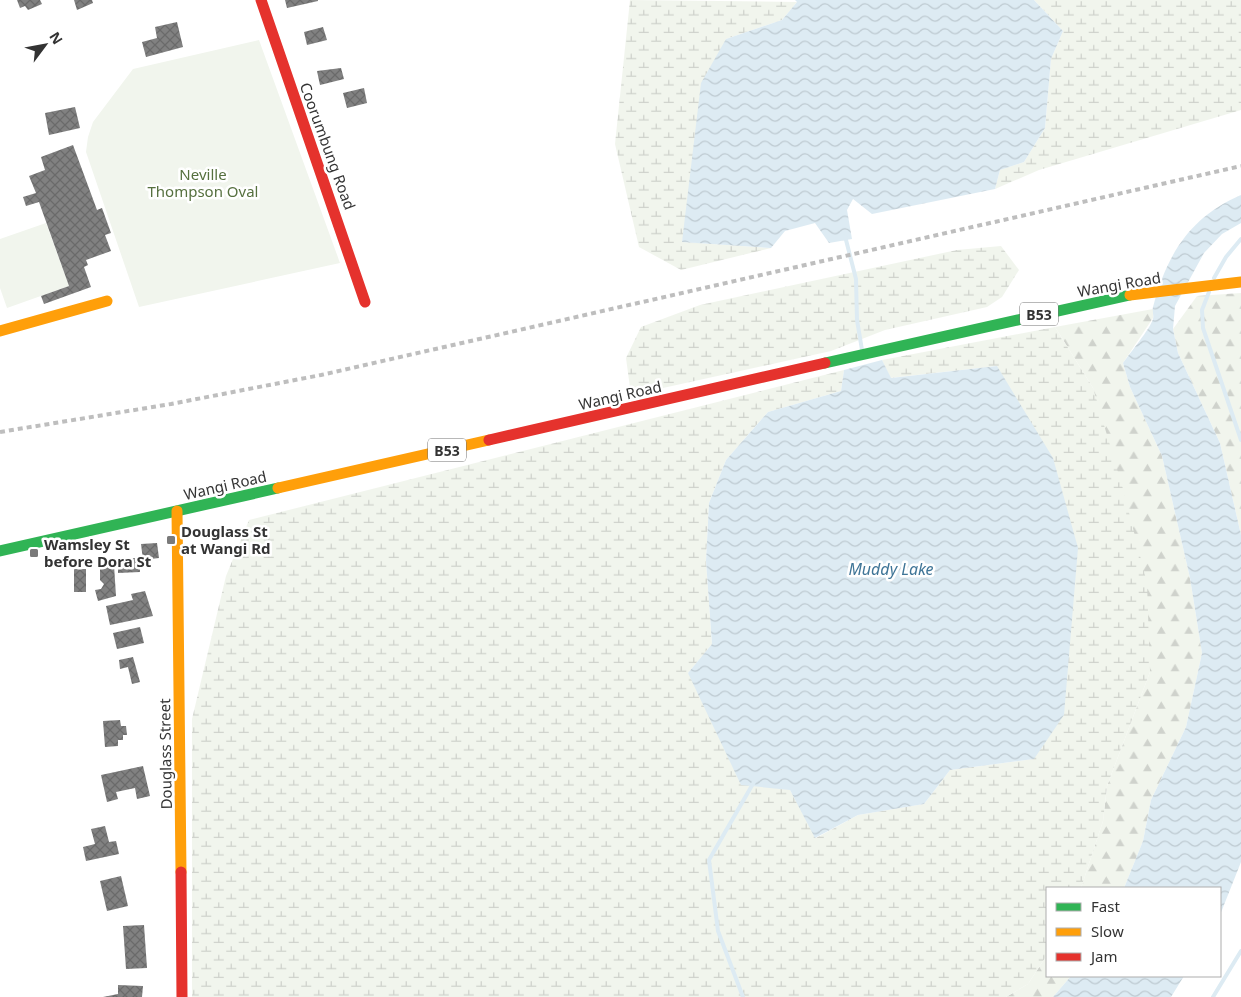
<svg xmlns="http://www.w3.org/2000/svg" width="1241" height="997" viewBox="0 0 1241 997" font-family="'Noto Sans',sans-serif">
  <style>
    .forest { fill: url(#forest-firs) }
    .wetland { fill: url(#wetland-marsh) }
    .park { fill: #f1f5ed }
    .water { fill: url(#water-waves) }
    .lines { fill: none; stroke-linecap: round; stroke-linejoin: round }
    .stream { stroke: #ddebf3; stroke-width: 4 }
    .building { fill: url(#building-cross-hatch) }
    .fast { stroke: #30b455; stroke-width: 11 }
    .slow { stroke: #ff9f0a; stroke-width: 11 }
    .jam { stroke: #e5322d; stroke-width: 11 }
    .rail { stroke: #bebebe; stroke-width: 4; stroke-dasharray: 5 4; stroke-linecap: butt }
    .poi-dot { fill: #7a7a7a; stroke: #fff; stroke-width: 2 }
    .labels { text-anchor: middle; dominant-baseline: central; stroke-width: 5; stroke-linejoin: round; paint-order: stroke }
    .shield { fill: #fff; stroke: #707070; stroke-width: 1 }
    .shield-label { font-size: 14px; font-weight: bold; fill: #333 }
    .street-label { font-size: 15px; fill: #333; stroke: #fff }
    .park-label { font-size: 15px; fill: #56703f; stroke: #fff }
    .poi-label { font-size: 15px; font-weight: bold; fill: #333; stroke: #fff; text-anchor: start }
    .water-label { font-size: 16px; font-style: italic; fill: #3f7597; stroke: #fff }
  </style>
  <defs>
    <pattern id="forest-firs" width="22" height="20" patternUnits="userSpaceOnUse" patternTransform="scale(1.25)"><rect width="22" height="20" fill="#f1f5ed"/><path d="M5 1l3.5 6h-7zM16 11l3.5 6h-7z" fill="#cfd2cc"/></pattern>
    <pattern id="wetland-marsh" width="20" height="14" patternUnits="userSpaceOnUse" patternTransform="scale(1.25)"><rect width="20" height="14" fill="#f1f5ed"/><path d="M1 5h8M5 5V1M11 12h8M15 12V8" fill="none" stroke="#cfd2cc"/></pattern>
    <pattern id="water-waves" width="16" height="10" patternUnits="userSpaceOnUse" patternTransform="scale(1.25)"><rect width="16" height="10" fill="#ddebf3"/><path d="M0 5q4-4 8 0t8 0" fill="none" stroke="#becad1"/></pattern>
    <pattern id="building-cross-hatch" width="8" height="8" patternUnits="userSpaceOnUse" patternTransform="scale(1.25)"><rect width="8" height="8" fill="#818181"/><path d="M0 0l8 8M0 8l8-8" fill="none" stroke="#6a6a6a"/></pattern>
  </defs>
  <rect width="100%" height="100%" fill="#fff"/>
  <!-- forest -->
  <path class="forest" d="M1241 293V535L1220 443 1178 353 1173 329 1197 296Z
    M1153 309V318L1123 363 1130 387 1162 456 1190 578 1202 653 1186 727 1151 800 1143 841 1124 888H1081L1103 821 1107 786 1150 672 1093 388 1055 327Z
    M1047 955V976H1071L1053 997H1006L1028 984Z"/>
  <!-- wetland -->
  <path class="wetland" d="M630 0 797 2 782 20 726 39 682 242 771 248 681 270 639 247 615 144Z
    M1034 0H1241V110L1039 170 995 189 1000 170 1024 162 1045 128 1051 59 1063 31Z
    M1001 246 1019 270 1002 297 987 307 885 330 831 351 631 395 626 358 641 327 700 305 957 250Z
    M1055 327 1093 388 1123 489 1147 583 1150 672 1107 786 1103 821 1081 888H1047V955L1028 984 1006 997H192V719L226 576 249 520 844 370 841 391 768 412 726 460 709 503 706 561 712 644 688 673 790 790 816 838 858 815 924 804 950 770 1034 759 997 366 890 378 882 360Z"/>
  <!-- park -->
  <path class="park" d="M259 40 340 263 139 307 86 152 88 137 93 122 133 69Z
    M46 223 69 286 7 308 0 288V239Z"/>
  <!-- water -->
  <path class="water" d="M795 0H1034L1063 31 1051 59 1045 128 1024 162 1000 170 995 189 872 214 853 199 847 210 852 239 829 243 815 223 785 231 771 248 682 242 701 83 726 39 782 20 797 2Z
    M1241 195V223L1222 234 1204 253 1175 306 1173 329 1178 353 1220 443 1241 535V862L1220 915V888H1124L1143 841 1151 800 1186 727 1202 653 1190 578 1162 456 1130 387 1123 363C1130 353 1150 329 1153 319 1154 315 1152 311 1153 307 1167 254 1190 217 1241 195Z
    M882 360 891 378 997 366 1053 458 1078 548 1064 715 1034 759 950 770 924 804 858 815 815 838 790 790 741 785 688 673 712 644 706 561 709 503 726 460 768 412 841 391 844 370Z
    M1071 976H1184L1171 997H1053Z"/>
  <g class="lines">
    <!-- stream -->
    <path class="stream" d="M845 236 856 279 857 320 862 350
      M1214 278 1226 257 1241 239
      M1209 292 1202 310 1203 328 1241 440
      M743 997 718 931 709 860 754 782
      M1213 997 1241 951"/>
  </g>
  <!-- building -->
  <path class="building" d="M17 0H40L42 4 28 10 25 6 20 8Z
    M74 0H92L93 3 77 10Z
    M285 0H318V1L287 8Z
    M177 22 183 47 146 57 142 42 157 38 155 27Z
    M323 27 327 40 307 45 304 32Z
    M341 68 344 79 320 85 317 71Z
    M364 88 367 103 347 108 343 93Z
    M75 107 80 128 49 135 45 113Z
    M73 145 97 210 102 208 111 233 105 235 111 251 86 260 88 265 84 267 91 287 44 304 41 296 69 286 39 202 26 206 23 197 36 193 29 176 45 170 41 157Z
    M157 543 159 558 143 560 141 544Z
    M118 558H139L140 572 118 573Z
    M100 565H114L116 596 98 601 95 590 101 589 104 584 100 580Z
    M74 569H86V592H74Z
    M145 591 153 616 110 625 106 606 133 600 131 594Z
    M140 627 144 643 117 649 113 633Z
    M133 657 140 682 132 684 128 667 120 669 119 660Z
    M120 720 121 726H126L127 735H123V740H118V746L105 747 103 721Z
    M143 766 150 796 137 799 135 788 116 792 118 799 107 802 101 775Z
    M105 826 109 842 116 841 119 854 86 861 83 847 95 844 91 829Z
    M121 876 128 906 107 911 100 881Z
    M144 925 147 968 126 969 123 926Z
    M118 985 143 986 142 997H103L118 994Z"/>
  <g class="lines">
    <!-- fast -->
    <path class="fast" d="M825 363 1130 295
      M0 551 278 488"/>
    <!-- slow -->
    <path class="slow" d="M1130 295 1241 282
      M0 331 107 301
      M278 488 489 440
      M177 511 181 872"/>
    <!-- jam -->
    <path class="jam" d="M261 0 365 302
      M489 440 825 363
      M181 872 182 997"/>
    <!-- rail -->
    <path class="rail" d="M0 432 171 404 321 375 1241 166"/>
  </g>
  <!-- markers -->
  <g class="poi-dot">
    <rect x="166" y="535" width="10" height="10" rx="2.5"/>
    <rect x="29" y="548" width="10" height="10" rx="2.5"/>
  </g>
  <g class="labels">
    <!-- shield labels -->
    <g class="shield">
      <rect x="1020" y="302.5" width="38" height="23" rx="4"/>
      <rect x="428" y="438.5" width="38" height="23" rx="4"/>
    </g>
    <g class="shield-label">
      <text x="1039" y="314">B53</text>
      <text x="447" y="450">B53</text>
    </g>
    <!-- street labels -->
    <g class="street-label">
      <text transform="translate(328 146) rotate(70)">Coorumbung Road</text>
      <text transform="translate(1119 284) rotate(-10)">Wangi Road</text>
      <text transform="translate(620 395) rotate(-13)">Wangi Road</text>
      <text transform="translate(225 485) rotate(-13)">Wangi Road</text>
      <text transform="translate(165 754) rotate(-91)">Douglass Street</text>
    </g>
    <!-- park labels -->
    <g class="park-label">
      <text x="203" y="174">Neville<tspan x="203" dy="17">Thompson Oval</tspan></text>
    </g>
    <!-- poi labels -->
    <g class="poi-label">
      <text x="181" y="531">Douglass St<tspan x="181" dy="17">at Wangi Rd</tspan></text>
      <text x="44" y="544">Wamsley St<tspan x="44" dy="17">before Dora St</tspan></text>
    </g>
    <!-- water labels -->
    <g class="water-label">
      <text x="891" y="569">Muddy Lake</text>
    </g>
  </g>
  <!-- legend -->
  <rect x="1046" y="887" width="175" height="90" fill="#ffffff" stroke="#adadad"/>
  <rect x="1056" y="903" width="25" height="8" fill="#30b455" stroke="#adadad"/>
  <text x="1091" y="912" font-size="15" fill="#333333">Fast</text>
  <rect x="1056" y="928" width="25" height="8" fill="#ff9f0a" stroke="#adadad"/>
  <text x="1091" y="937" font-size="15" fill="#333333">Slow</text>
  <rect x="1056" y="953" width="25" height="8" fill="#e5322d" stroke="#adadad"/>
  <text x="1091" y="962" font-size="15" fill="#333333">Jam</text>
  <!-- north arrow -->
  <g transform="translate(45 45) rotate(58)" stroke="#ffffff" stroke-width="4" paint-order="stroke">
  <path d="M0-4L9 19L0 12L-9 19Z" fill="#333333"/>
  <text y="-8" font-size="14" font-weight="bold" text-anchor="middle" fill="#333333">N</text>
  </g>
</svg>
